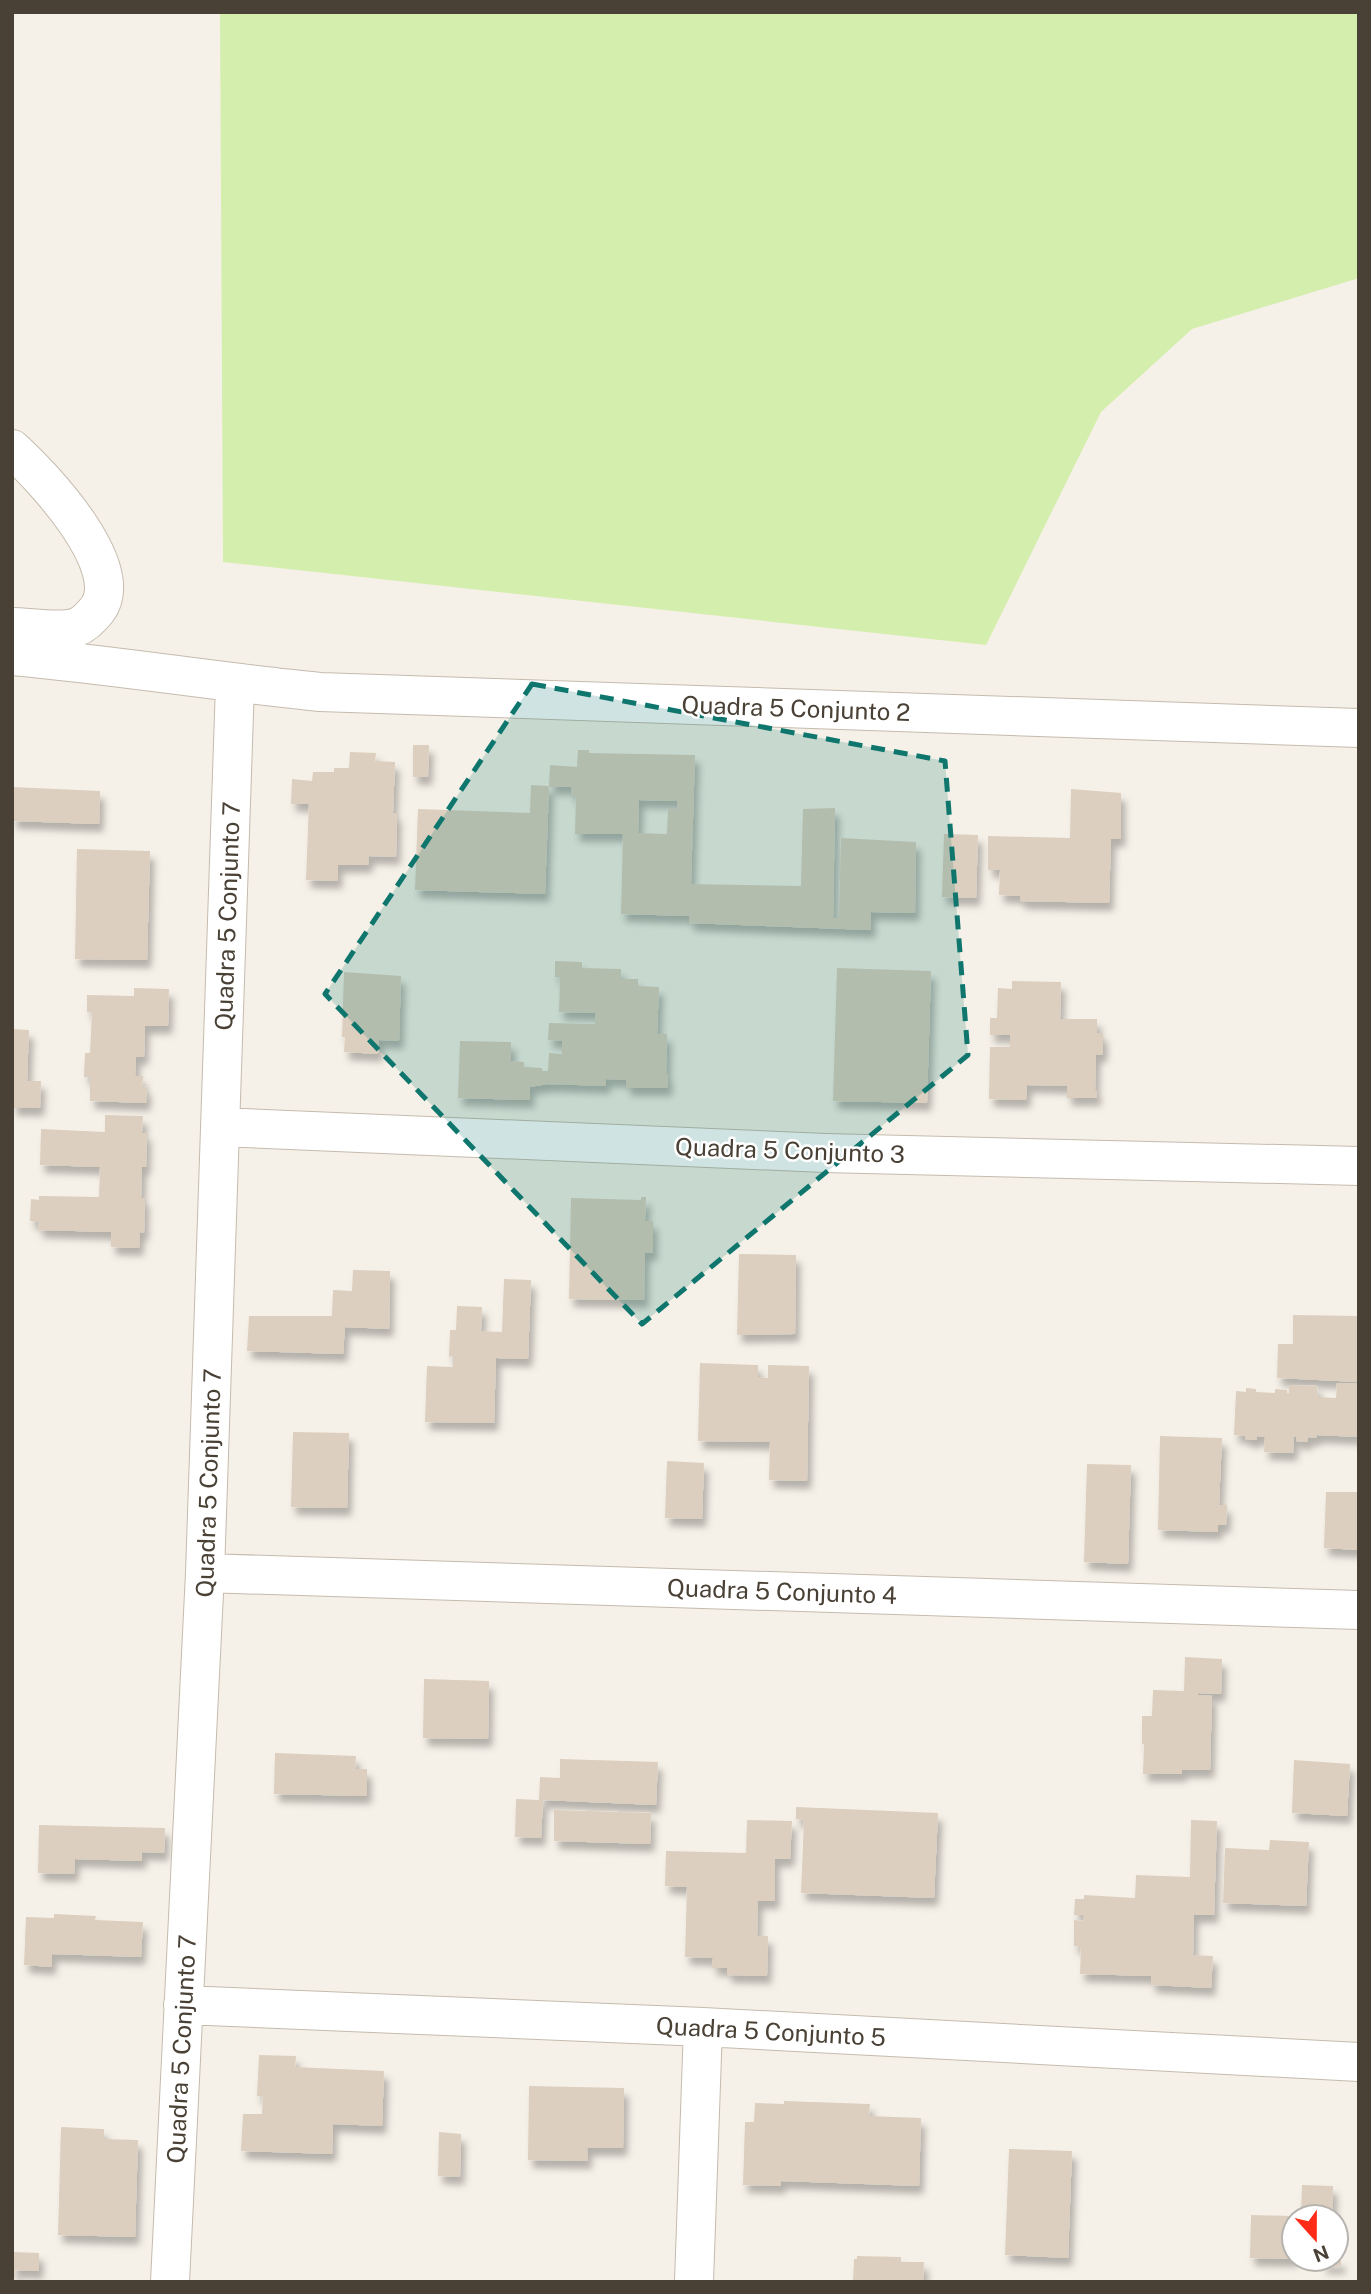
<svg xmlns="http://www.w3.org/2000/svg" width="1371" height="2294" viewBox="0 0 1371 2294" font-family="'Public Sans',sans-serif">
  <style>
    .green { fill: #d4eead }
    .building { fill: #dccfbf; fill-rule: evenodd; filter: url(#shadow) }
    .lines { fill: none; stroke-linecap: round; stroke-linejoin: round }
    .street-casing { stroke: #c5bbad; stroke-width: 40 }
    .street { stroke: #fff; stroke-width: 38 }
    .marked { fill: #0f766e; fill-opacity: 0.2; stroke: #0f766e; stroke-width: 5; stroke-dasharray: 14 9; stroke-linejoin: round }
    .labels { text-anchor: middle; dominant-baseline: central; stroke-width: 5; stroke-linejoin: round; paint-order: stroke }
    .street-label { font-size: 24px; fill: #4a4136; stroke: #fff }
  </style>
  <defs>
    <filter id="shadow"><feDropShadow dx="4.5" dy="8" stdDeviation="3.5" flood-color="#0004"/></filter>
  </defs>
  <rect width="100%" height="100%" fill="#f6f1e8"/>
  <!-- green -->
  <path class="green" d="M220 12H1359V278L1192 329 1101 412 986 645 223 562Z"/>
  <!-- building -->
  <path class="building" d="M413 745H429L428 777H413Z
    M578 750H589V753L695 755 691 884 801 886 803 809 835 808 833 918H839L841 838 916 842 915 913 871 912V930L689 923V916L621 914 623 834H575L576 796H571V787H549L550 765 577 767ZM639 800 677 801V809H668L667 834 638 833Z
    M350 752 376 753 375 761 395 762 393 813H397L396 857 369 856 368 865H338V881L306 880 309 804H291L292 779 312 781 313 772H334V768H349Z
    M531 785 548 786 549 788 545 894 415 890 418 809 530 813Z
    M12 787 100 791 99 824 12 821Z
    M1071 789 1121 793V839H1111L1109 903 1020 901V896L999 895 1000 870H988V836L1070 838Z
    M944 834 978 835 976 898 942 897Z
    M77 849 150 851 147 960 75 959Z
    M555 961 582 962V968L621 969V979H638V986L659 987 657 1034H667L666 1074H668V1088H626V1080L606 1079V1086L548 1084 530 1087V1100L458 1098 460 1041 511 1042V1061L524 1062V1067L542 1068V1071H548L549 1053 562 1054V1041L548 1040 549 1023 595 1024 596 1013 559 1012 560 977H555Z
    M837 968 931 971 927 1103 833 1101Z
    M344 972 401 976 399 1041 379 1040 378 1054 344 1052 345 1037H342Z
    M1012 981 1061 982 1060 1019H1097V1033H1103V1054L1096 1055 1095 1090H1097V1098H1067V1086L1027 1085 1026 1100 989 1099 990 1047H1010V1035H990V1018H997L998 988 1012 989Z
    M134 988 169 989 168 1026H145L144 1057H136L135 1076H143L142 1086 147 1087 146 1103 90 1101V1077H84L85 1053H90L92 1012H87V995L134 996Z
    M12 1029 29 1030 27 1081H41L40 1108H12Z
    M105 1115 143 1116 142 1133H147L146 1167H142L141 1198H145L144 1233 140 1232 139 1248 111 1247V1232L38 1230 39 1222 30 1221 31 1199 39 1200V1196L99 1197 100 1167 40 1165 41 1129 105 1132Z
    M641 1197H646L645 1221H653V1253H645L644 1300 569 1299 571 1198 641 1200Z
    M739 1254 796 1255 795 1334 737 1335Z
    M353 1270 390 1271 389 1329 345 1327 343 1354 247 1351 249 1316H332L333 1290 352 1291Z
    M504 1279 531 1280 528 1359 496 1358 494 1423 425 1422 427 1366 453 1367V1356L449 1357 450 1330H456L457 1306 482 1307 481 1331 502 1332Z
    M1293 1315 1359 1316V1382L1277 1378 1278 1344H1293Z
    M700 1363 758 1365V1377L768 1378V1365L809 1366 807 1481 769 1480 770 1442 698 1441Z
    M1337 1383H1359V1437L1317 1435 1316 1438 1308 1437V1442L1296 1441V1437H1294L1293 1453 1264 1452 1265 1437 1257 1436V1440L1245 1439V1436L1234 1435 1236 1391 1246 1392V1388L1256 1389V1392L1275 1393V1389L1287 1390V1393H1289V1385L1317 1386 1318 1397 1336 1398Z
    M293 1432 349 1433 347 1508 291 1507Z
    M1160 1436 1222 1438 1219 1505H1227L1226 1525H1218V1532L1158 1530Z
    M667 1461 704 1463 702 1519 665 1518Z
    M1087 1464 1131 1465 1128 1564 1084 1562Z
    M1326 1492H1359V1550L1324 1548Z
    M1185 1657 1222 1659 1221 1694 1198 1693V1695L1212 1696 1210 1770H1182V1774H1143L1144 1744H1142V1716H1152L1153 1690 1184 1691Z
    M424 1679 489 1681 488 1739 423 1738Z
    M275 1753 356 1756 355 1769H367V1796L274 1794Z
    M560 1759 658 1762 656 1805 543 1800 541 1838 515 1837 516 1799 539 1800 540 1777 560 1778Z
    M1294 1760 1350 1764 1347 1816 1292 1813Z
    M796 1807 938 1813 934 1898 801 1893 804 1820 796 1819Z
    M554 1810 651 1813 650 1844 554 1841Z
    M747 1820 792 1821 790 1859H775V1901H758L757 1936H768L767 1976 727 1975V1968H712L713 1958 685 1957 687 1887 665 1886 666 1851 746 1853Z
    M1191 1820 1217 1821 1214 1915H1194L1193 1955 1213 1956 1211 1988 1151 1985V1976L1080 1974 1081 1947 1074 1946V1920L1083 1921V1915H1074L1075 1899H1084V1895L1135 1898 1136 1875 1190 1877Z
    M39 1825 165 1828 164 1853 142 1852V1861L75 1859 74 1874 38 1873Z
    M1270 1840 1309 1842 1306 1906 1223 1903 1225 1848 1269 1850Z
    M54 1914 96 1916 95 1920 143 1922 141 1957 52 1954V1967L24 1965 26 1917 54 1918Z
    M259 2055 296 2056 295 2067 384 2071 382 2126 333 2124 332 2154 241 2151 243 2114H262L263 2096H257Z
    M529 2086 624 2088 623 2148H587L588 2161 528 2160Z
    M784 2101 870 2104 869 2116 921 2118 919 2186 781 2181V2186L743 2185 745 2122H754L755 2103 784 2104Z
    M61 2127 102 2129H104V2139L138 2140 135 2237 58 2235Z
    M439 2132 461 2134 460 2177 438 2176Z
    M1009 2149 1072 2151 1068 2258 1005 2255Z
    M1302 2185 1333 2186 1332 2217H1297V2214H1301Z
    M1251 2215 1294 2216V2259L1250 2258Z
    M12 2252 39 2253V2271L15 2270V2277H12Z
    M857 2256 901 2257V2262H924L923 2282H853L854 2259H857Z
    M1322 2259H1341V2266H1322Z"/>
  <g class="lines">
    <defs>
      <path id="street" d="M12 449C43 477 129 568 97 610 92 616 85 624 77 627 61 633 30 627 12 627
        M12 656C115 665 217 682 320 692L1359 728
        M221 1127 825 1153 1359 1166
        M205 1573 1359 1610
        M183 2005 703 2027 1359 2062
        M170 2282 205 1573 235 684
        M694 2282 703 2027"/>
    </defs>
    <!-- street casing -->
    <use href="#street" class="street-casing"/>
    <!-- street -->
    <use href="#street" class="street"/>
  </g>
  <!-- marked area -->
  <path class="marked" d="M532 684 945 761 968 1055 642 1324 325 994Z"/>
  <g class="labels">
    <!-- street labels -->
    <g class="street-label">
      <text transform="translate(796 708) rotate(2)">Quadra 5 Conjunto 2</text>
      <text transform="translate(227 916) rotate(-88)">Quadra 5 Conjunto 7</text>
      <text transform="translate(790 1150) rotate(2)">Quadra 5 Conjunto 3</text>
      <text transform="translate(208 1483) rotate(-88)">Quadra 5 Conjunto 7</text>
      <text transform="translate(782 1591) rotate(2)">Quadra 5 Conjunto 4</text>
      <text transform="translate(771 2031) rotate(3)">Quadra 5 Conjunto 5</text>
      <text transform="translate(181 2049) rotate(-87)">Quadra 5 Conjunto 7</text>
    </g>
  </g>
  <!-- border -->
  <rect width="1371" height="2294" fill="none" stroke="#4a4136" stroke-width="28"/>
  <!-- north arrow -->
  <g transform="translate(1315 2238) rotate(159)"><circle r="33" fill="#ffffff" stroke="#b7b3af" stroke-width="2"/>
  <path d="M0-5L12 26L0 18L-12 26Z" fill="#ff2b16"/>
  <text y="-10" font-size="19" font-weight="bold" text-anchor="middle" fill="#4a4136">N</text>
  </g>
</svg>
